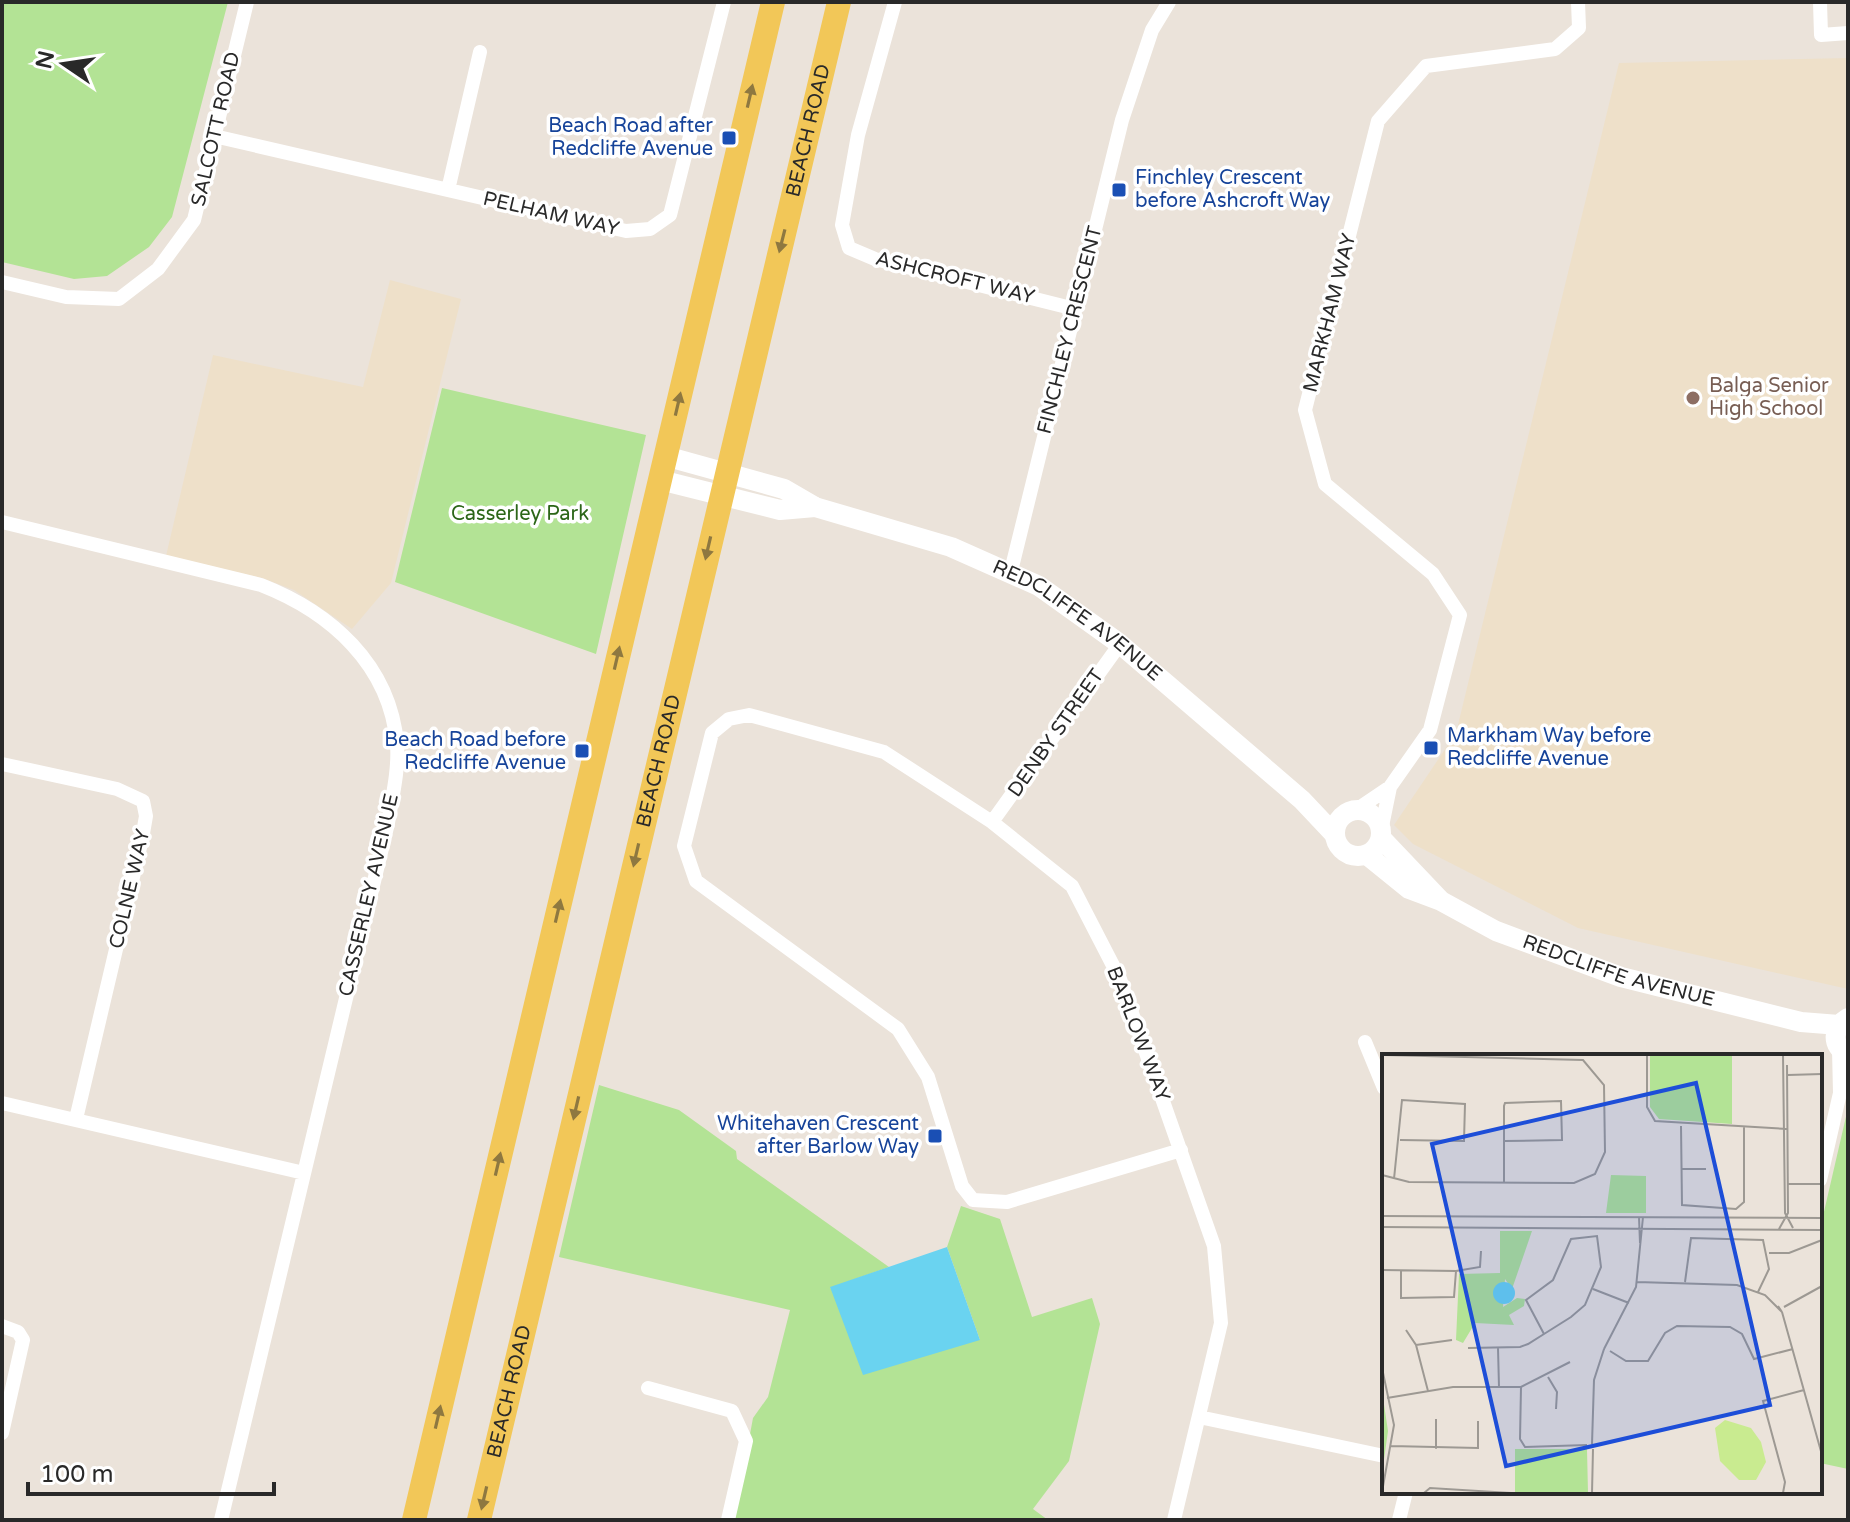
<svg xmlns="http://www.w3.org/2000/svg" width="1850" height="1522" viewBox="0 0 1850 1522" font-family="'Varela Round',sans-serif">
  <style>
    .education { fill: #eee0c9 }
    .green { fill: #b3e395 }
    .water { fill: #6ad3f0 }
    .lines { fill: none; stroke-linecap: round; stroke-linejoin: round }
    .street { stroke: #fff; stroke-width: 14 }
    .secondary { stroke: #fff; stroke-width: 20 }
    .primary { stroke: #f2c758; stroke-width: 24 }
    .oneway { fill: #8e7840 }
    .transit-dot { fill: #1a4fb4; stroke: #fff; stroke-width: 3 }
    .education-dot { fill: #8d6e63; stroke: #fff; stroke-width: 3 }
    .labels { text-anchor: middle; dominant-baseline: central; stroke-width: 7; stroke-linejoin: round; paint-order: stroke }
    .transit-label { font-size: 20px; fill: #164399; stroke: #fff; text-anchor: end }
    .street-label { font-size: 20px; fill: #292929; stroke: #fff }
    .education-label { font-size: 20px; fill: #785e54; stroke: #fff; text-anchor: start }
    .park-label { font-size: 20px; fill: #2c6618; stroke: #fff }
    .inset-road { fill: none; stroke: #9d9993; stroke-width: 2 }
    .view { fill: #1d4ed8; fill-opacity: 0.15; stroke: #1d4ed8; stroke-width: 4 }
    .inset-edge { fill: none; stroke: #292929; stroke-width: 4 }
  </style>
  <rect width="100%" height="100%" fill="#ebe3da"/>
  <!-- education -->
  <path class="education" d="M1848 58V989L1578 928 1413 844 1394 825 1456 733 1619 63Z
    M390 280 461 299 391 583 352 629 294 590 262 578 166 556 213 355 363 387Z"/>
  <!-- green -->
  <path class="green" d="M2 2H228L172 217 149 247 107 276 74 279 2 262Z
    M442 388 646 435 596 654 395 582Z
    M599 1085 679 1110 736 1151 737 1159 889 1267 830 1288 980 1340 947 1247 961 1206 1000 1219 1032 1317 1092 1298 1100 1324 1069 1461 1033 1509 1048 1520H734L753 1418 768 1397 790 1310 559 1257Z
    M1848 1108V1469L1820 1463V1229Z"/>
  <!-- water -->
  <path class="water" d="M947 1247 980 1340 863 1375 830 1287Z"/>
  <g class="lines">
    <!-- street -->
    <path class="street" d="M895 2 858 135 842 225 849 248 875 259 1075 309
      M1820 2 1821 35 1848 33
      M214 136 626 231 650 229 670 215 724 2
      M448 190 480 52
      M2 282 66 297 119 299 158 269 194 220 247 2
      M2 522 261 585C330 612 390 664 397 744 399 770 392 798 388 823L221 1520
      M1011 571 1122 120 1152 30 1169 2
      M2 764 117 789 143 801 146 816 142 839 76 1119
      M1356 810 1390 787 1430 730 1460 615 1433 574 1325 484 1305 410 1378 121 1426 66 1555 49 1579 28 1578 2
      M992 822 1120 644
      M1381 831 1390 787
      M1365 1042 1384 1088
      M2 1103 304 1173
      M1820 1180 1840 1093 1839 1049
      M2 1326 18 1332 23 1340 2 1433
      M648 1388 732 1411 746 1441 728 1520
      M1199 1417 1384 1456
      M1174 1520 1221 1323 1214 1246 1120 979 1072 886 992 822 884 752 749 715 729 719 712 733 684 846 696 881 898 1029 928 1077 962 1186 973 1200 1007 1202 1181 1150
      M1399 1520 1406 1492"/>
    <!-- secondary -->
    <g class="secondary">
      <path id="s1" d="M665 456 784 489 815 507 951 547 1039 586 1120 644 1302 800 1335 835"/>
      <path d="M660 480 780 510 815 507"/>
      <circle cx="1358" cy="833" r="23"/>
      <path d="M1381 838 1439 899"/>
      <path id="s2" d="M1367 855 1409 889 1441 901 1496 931 1621 977 1801 1022 1839 1025"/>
      <path d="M1848 1018C1832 1028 1831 1046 1848 1055"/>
    </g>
    <!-- primary -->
    <g class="primary">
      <path d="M414 1520 773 2"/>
      <path id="s3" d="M479 1520 839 2"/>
    </g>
  </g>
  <!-- one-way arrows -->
  <defs><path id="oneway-solid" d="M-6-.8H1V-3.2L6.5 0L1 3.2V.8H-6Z" transform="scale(2)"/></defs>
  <g class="oneway">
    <use href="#oneway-solid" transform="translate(750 96) rotate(-77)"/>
    <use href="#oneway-solid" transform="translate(782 241) rotate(104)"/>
    <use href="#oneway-solid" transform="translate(678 404) rotate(-77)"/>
    <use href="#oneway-solid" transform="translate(708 548) rotate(103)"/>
    <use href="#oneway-solid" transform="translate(617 658) rotate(-77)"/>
    <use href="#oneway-solid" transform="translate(636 855) rotate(103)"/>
    <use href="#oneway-solid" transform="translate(558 911) rotate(-77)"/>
    <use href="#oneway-solid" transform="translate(576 1108) rotate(103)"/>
    <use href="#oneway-solid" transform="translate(498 1164) rotate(-77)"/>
    <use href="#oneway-solid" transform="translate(438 1417) rotate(-77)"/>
    <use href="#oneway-solid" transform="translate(484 1498) rotate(103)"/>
  </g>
  <!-- markers -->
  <g class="transit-dot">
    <rect x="721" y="130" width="16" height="16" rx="4"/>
    <rect x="1111" y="182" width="16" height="16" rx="4"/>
    <rect x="1423" y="740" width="16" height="16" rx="4"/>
    <rect x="574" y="743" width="16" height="16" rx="4"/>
    <rect x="927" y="1128" width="16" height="16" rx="4"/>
  </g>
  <circle class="education-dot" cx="1693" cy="398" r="8"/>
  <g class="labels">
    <!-- transit labels -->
    <g class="transit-label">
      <text x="713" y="126">Beach Road after<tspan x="713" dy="23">Redcliffe Avenue</tspan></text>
      <text x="1135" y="178" text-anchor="start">Finchley Crescent<tspan x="1135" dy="23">before Ashcroft Way</tspan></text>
      <text x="1447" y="736" text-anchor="start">Markham Way before<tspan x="1447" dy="23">Redcliffe Avenue</tspan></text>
      <text x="566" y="740">Beach Road before<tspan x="566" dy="23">Redcliffe Avenue</tspan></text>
      <text x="919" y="1124">Whitehaven Crescent<tspan x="919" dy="23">after Barlow Way</tspan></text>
    </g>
    <!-- street labels -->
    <g class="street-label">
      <text transform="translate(216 129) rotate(-77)">SALCOTT ROAD</text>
      <text stroke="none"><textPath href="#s3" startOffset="1428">BEACH ROAD</textPath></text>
      <text transform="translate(551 214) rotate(13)">PELHAM WAY</text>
      <text transform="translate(955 278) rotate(14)">ASHCROFT WAY</text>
      <text transform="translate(1330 313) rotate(-76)">MARKHAM WAY</text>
      <text transform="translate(1070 330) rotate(-76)">FINCHLEY CRESCENT</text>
      <text stroke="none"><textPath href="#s1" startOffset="448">REDCLIFFE AVENUE</textPath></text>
      <text transform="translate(1056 733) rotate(-55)">DENBY STREET</text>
      <text stroke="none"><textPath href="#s3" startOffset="780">BEACH ROAD</textPath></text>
      <text transform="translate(130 889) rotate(-77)">COLNE WAY</text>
      <text transform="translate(369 895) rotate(-77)">CASSERLEY AVENUE</text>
      <text stroke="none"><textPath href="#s2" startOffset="280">REDCLIFFE AVENUE</textPath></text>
      <text transform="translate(1138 1034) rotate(69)">BARLOW WAY</text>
      <text stroke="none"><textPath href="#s3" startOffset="132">BEACH ROAD</textPath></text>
    </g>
    <!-- education labels -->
    <g class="education-label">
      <text x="1709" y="386">Balga Senior<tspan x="1709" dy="23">High School</tspan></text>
    </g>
    <!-- park labels -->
    <g class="park-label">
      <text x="520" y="514">Casserley Park</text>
    </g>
  </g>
  <!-- overview -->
  <g transform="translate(1382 1054)">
    <rect width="440" height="440" fill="#ebe3da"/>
    <path d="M268 1H350V70L277 65 268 53ZM229 121 264 122V159H224ZM118 177H150L130 235 123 225 121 253 135 244 143 245 142 252 127 261 132 271 93 269 81 289 74 286 77 220 118 219ZM0 337 6 377 0 420ZM133 395H205L206 439H133Z" fill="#b3e395"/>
    <path d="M343 366 369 374 379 388 384 408 374 426H357L338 407 333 374Z" fill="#c9eb90"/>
    <path d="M111 239a11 11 0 1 1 22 0a11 11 0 1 1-22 0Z" fill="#6ad3f0"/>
    <path class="inset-road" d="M265 1V53L273 67 406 75M401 1 403 159 411 174M406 21 440 20M299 72 300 151 354 155 362 148V73M299 115H324M0 121 27 128 192 129 213 120 223 98 222 31 201 6 2 1M12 125 20 46 83 50 82 87 18 86M122 129V52L123 49 179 47 180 86 123 87M406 130H440M0 162 440 164M257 163 258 189M0 173 440 176M397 175 406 159 405 11M387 199H407L440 186M0 216 74 217 72 243 19 244V216M74 217 98 213 99 197M255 228 355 231 383 241 400 258 396 252M303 228 309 184 381 186 387 215 376 238M211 235 247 249M402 253 440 232M400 258 440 401M24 276 34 291 46 337M34 291 70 286M86 294 138 293 146 290 162 280 189 263 203 251 219 213 215 182 189 185 171 226 144 246 162 280M116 294 117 333M222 295 254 233 261 163M228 297 244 307H266L283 279 295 272 348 273 360 280 372 305 411 295M0 314 12 371 0 438M166 323 175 338 174 355M139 333 138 385 143 393 205 391M5 344 71 333H139L188 308M54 365V395M210 390 212 326 222 295M9 392 96 394V367M42 439 48 434 129 439M210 439 211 395M401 439 403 428 381 347 422 336"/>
    <path class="view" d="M314 29 388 351 124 412 50 90Z"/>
    <rect width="440" height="440" class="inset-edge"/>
  </g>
  <!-- border -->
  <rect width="1850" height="1522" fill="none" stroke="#292929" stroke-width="8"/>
  <!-- north arrow -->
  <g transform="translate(64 64) rotate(283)" stroke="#ffffff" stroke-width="6" paint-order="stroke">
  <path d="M0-6L14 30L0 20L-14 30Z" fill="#292929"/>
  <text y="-12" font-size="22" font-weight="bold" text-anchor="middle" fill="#292929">N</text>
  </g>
  <!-- scale -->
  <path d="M28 1482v12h246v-12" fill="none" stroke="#292929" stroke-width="4"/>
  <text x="40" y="1482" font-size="24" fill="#292929" stroke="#ffffff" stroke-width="6" paint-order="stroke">100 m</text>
</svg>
